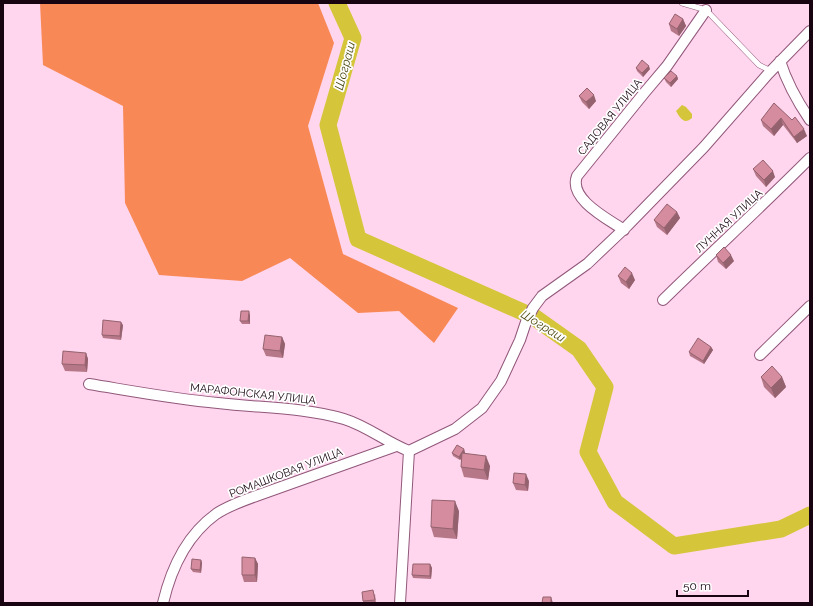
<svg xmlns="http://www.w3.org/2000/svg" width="813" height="606" viewBox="0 0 813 606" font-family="Raleway,sans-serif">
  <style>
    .forest { fill: #f98857 }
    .water { fill: #d4c53a }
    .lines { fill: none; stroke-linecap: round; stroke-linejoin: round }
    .river { stroke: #d4c53a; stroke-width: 17 }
    .service-casing { stroke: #91577b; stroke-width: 6 }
    .minor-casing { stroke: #91577b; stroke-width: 12 }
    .service { stroke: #fff; stroke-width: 5 }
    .minor { stroke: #fff; stroke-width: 10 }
    .wall { fill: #b67888 }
    .shaded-wall { fill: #94626f }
    .building { fill: #d48c9e; stroke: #94626f }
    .labels { text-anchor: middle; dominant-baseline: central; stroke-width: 3.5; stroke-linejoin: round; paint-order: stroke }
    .street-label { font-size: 11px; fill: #170410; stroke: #fff }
    .water-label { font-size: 12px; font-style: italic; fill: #4d4811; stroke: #fff }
  </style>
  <rect width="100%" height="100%" fill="#ffd6ed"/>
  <!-- forest -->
  <path class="forest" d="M40 3H318L334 43 308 126 343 254 458 308 434 343 399 311 358 313 290 258 242 281 159 275 125 203 123 106 43 65Z"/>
  <!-- water -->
  <path class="water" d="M682 105 686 107 692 114V118C684 125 680 118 676 111Z"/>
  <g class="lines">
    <!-- river -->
    <path class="river" d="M337 3 353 38 328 125 358 239 534 317 579 349 605 387 588 452 615 502 674 546 781 529 810 515"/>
    <defs>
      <path id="service" d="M682 3 706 10 759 65 771 71"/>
      <path id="minor" d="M780 61C787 83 797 101 810 120
        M624 230C608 219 568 199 577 176L645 92 667 66 706 10
        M663 300C712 252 762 206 810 158
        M760 355 810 306
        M89 384C132 391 174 399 218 403 260 408 303 407 344 419 367 426 386 442 409 451
        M163 603C171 569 187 535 216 514 228 506 242 501 256 496L396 446
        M400 603 409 451 455 429 482 408 501 381 520 340 526 322 533 308 542 296 587 264 627 226 704 147 768 74 810 31"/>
    </defs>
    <!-- service casing -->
    <use href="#service" class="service-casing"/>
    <!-- minor casing -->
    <use href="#minor" class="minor-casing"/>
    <!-- service -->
    <use href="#service" class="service"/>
    <!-- minor -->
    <use href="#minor" class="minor"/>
  </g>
  <!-- wall -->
  <path class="wall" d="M683 19 686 26 679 36 671 31 669 24Z
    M636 68 650 69 643 77 637 71Z
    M677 76 678 79 671 87 666 82 664 78Z
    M579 96 596 101 589 109 582 102Z
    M774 103 807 136 797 143 783 125 774 136 763 126 761 120Z
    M753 169 775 177 766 187 756 176Z
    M677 212 680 218 667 235 657 227 654 220Z
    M716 255 734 261 726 269 718 262Z
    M618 276 635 280 629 289 621 283Z
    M250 315V324H242L240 321Z
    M123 325 121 340 103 338 102 335Z
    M282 337 285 344 283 358 266 356 263 349Z
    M711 347 713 350 704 364 690 356 689 352Z
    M86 353 88 359 87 372 65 371 62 364Z
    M761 377H782L786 387 775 398 764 387Z
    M464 449 465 453 490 466 488 480 464 477 461 467 462 458 460 460 453 456 452 453Z
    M529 481 528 491 516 490 513 483Z
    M459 511 457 539 434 537 431 527Z
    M255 558 258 564 257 582H244L242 575Z
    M201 560 202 563 201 573 193 572 191 569Z
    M430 564 432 568 431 579 413 578 412 575Z
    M375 594 376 603H363V601Z"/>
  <!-- shaded-wall -->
  <path class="shaded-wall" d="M683 19 686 26 679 36 677 29Z
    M649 66 650 69 643 77 642 73Z
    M677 76 678 79 671 87 670 83Z
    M594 95 596 101 589 109 586 102Z
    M781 118 783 125 774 136 771 129Z
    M804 129 807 136 797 143 794 137Z
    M773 171 775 177 766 187 764 180Z
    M677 212 680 218 667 235 664 228Z
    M731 255 734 261 726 269 723 263Z
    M632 273 635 280 629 289 626 282Z
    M249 311 250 315V324L248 321Z
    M121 322 123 325 121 340 120 336Z
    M282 337 285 344 283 358 280 351Z
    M711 347 713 350 704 364 703 361Z
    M86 353 88 359 87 372 85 365Z
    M782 377 786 387 775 398 771 388Z
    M464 449 465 453 460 460 459 457Z
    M486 456 490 466 488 480 484 470Z
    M526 474 529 481 528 491 525 485Z
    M455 501 459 511 457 539 453 529Z
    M255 558 258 564 257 582 255 575Z
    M201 560 202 563 201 573 200 570Z
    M430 564 432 568 431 579 430 576Z
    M551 597 553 603H551Z"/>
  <!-- building -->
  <path class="building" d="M675 14 683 19 677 29 669 24Z
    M642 60 649 66 642 73 636 68Z
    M671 71 677 76 670 83 664 78Z
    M587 88 594 95 586 102 579 96Z
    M774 103 792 120 795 117 804 129 794 137 781 118 771 129 761 120Z
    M763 160 773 171 764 180 753 169Z
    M667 204 677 212 664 228 654 220Z
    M724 247 731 255 723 263 716 255Z
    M625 267 632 273 626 282 618 276Z
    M241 311H249L248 321H240Z
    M103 320 121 322 120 336 102 335Z
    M265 335 282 337 280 351 263 349Z
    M698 338 711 347 703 361 689 352Z
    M63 351 86 353 85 365 62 364Z
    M772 366 782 377 771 388 761 377Z
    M457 445 464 449 459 457 452 453Z
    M462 453 486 456 484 470 461 467Z
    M514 473 526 474 525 485 513 483Z
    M432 500 455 501 453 529 431 527Z
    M242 557 255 558V575H242Z
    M192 559 201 560 200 570 191 569Z
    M413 564H430V576L412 575Z
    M373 590 375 600 363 601 362 592Z
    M543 597H551V603H542Z"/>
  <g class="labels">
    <!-- street labels -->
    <g class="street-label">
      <text transform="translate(610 117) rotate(-51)">САДОВАЯ УЛИЦА</text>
      <text transform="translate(729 221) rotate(-43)">ЛУННАЯ УЛИЦА</text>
      <text transform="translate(253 394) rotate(6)">МАРАФОНСКАЯ УЛИЦА</text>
      <text transform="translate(286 473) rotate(-21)">РОМАШКОВАЯ УЛИЦА</text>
    </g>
    <!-- water labels -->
    <g class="water-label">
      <text transform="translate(345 66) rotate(-75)">Шограш</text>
      <text transform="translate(543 326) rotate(32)">Шограш</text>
    </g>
  </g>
  <!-- border -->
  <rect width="813" height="606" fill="none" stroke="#170410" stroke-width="8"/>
  <!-- scale -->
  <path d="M677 590v6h71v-6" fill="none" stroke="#170410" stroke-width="2"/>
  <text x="683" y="590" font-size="12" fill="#170410" stroke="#ffffff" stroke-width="3" paint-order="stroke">50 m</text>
</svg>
